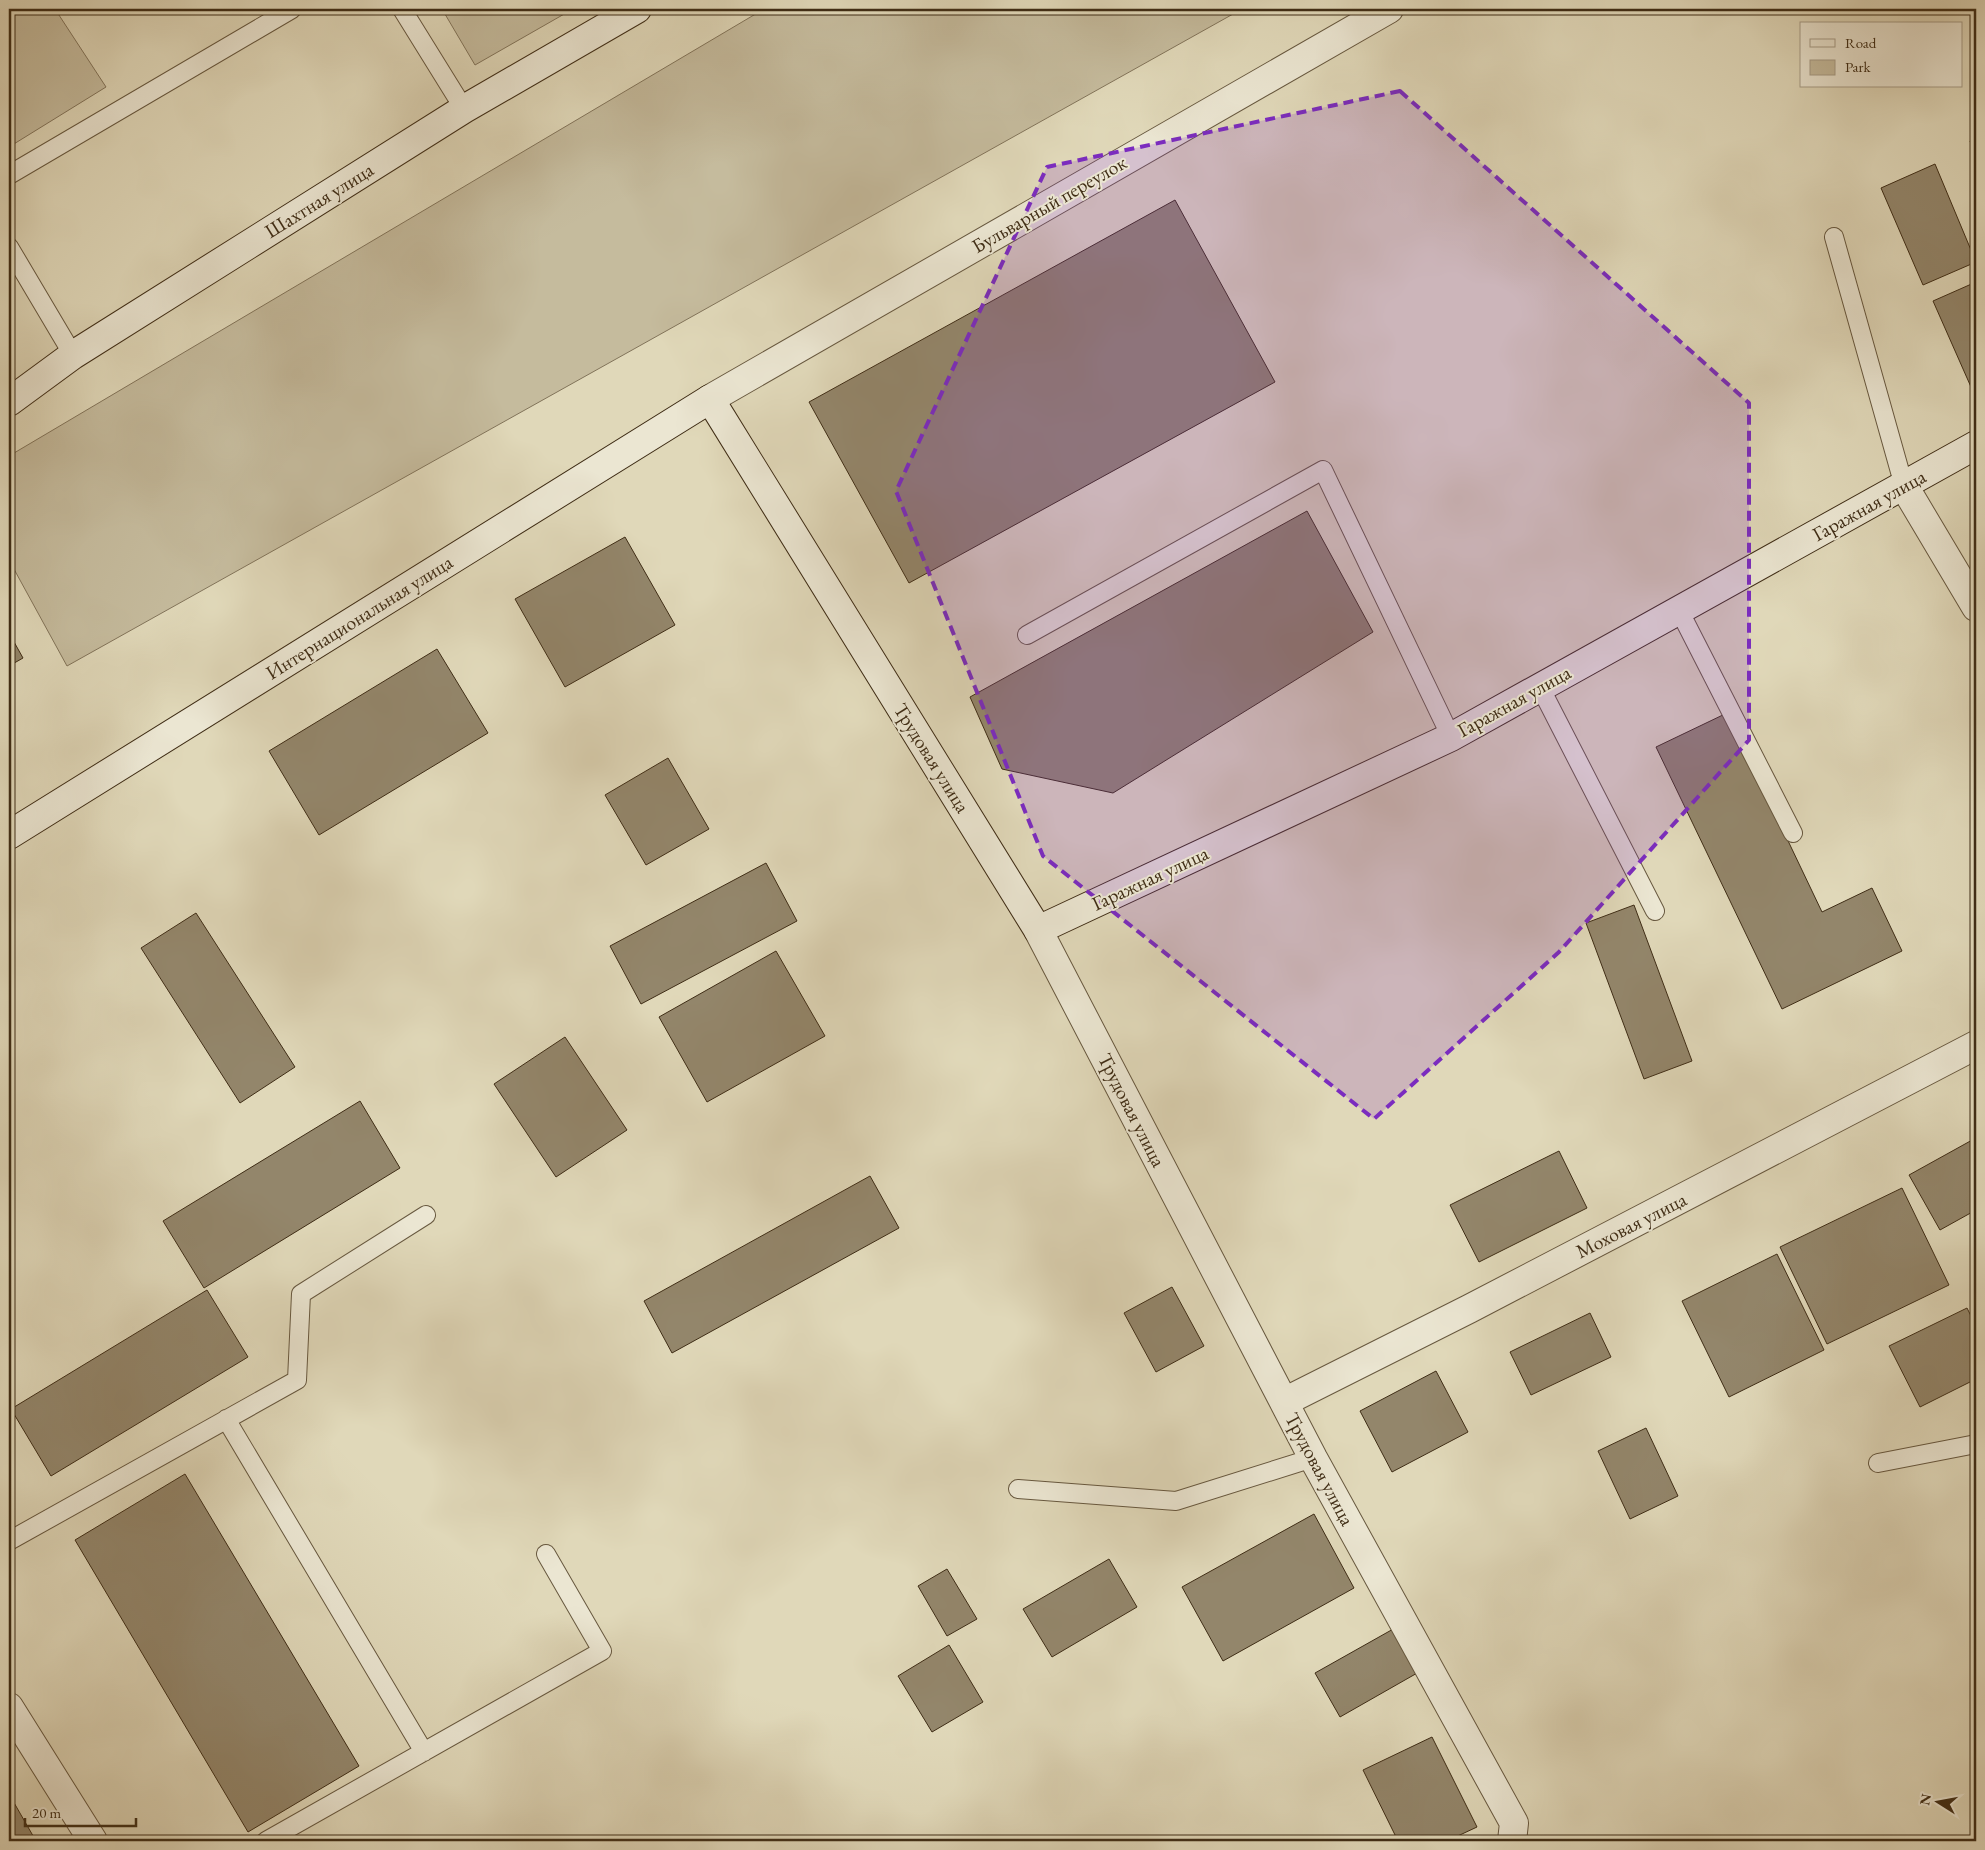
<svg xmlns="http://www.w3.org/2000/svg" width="1985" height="1850" viewBox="0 0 1985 1850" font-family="'EB Garamond',serif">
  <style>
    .green { fill: #c5bb9d; stroke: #82745a }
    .building { fill: #93866b; stroke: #3f2d16 }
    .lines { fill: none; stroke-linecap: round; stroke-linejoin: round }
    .lane-casing { stroke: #67583f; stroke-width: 20 }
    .street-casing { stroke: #67583f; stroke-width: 30 }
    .secondary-casing { stroke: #3f2d16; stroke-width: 30 }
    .lane { stroke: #ebe6d2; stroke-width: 18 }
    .street { stroke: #ebe6d2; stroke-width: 28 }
    .secondary { stroke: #ebe6d2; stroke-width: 28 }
    .marked { fill: #7b2cbf; fill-opacity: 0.2; stroke: #7b2cbf; stroke-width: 4; stroke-dasharray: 10 6; stroke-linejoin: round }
    .labels { text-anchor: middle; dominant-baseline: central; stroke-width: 4; stroke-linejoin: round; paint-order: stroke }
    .street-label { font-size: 20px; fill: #3f2d16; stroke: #ebe6d2 }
  </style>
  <rect width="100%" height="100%" fill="#e0d8b9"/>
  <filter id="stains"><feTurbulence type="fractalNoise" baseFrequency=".004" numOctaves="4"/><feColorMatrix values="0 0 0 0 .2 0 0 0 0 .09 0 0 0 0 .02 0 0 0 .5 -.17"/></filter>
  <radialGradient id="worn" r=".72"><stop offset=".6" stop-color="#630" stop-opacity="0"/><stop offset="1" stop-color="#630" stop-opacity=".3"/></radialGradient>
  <!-- green -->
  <path class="green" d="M9 9H55L106 87 9 147Z
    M442 9H573L475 65Z
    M764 9H1242L67 666 9 560V456Z"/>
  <!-- building -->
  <path class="building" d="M1976 138V154L1970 141Z
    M1935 164 1976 262 1923 285 1881 188Z
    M1175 200 1275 382 909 583 809 402Z
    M1976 282V385L1971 387 1933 301Z
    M1307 511 1373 632 1113 793 1002 769 970 697Z
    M625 537 675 625 565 687 515 599Z
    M9 633 23 658 9 666Z
    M437 649 488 733 319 835 269 751Z
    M1727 713 1822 912 1872 888 1902 951 1782 1009 1656 747Z
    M668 758 709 829 646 865 605 795Z
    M766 863 797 921 641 1004 610 946Z
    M1634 905 1692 1061 1644 1079 1586 923Z
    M196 913 295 1067 240 1103 141 948Z
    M776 951 825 1036 707 1102 659 1017Z
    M565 1037 627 1130 556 1177 494 1084Z
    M360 1101 400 1168 204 1288 163 1221Z
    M1974 1139 1976 1144V1210L1940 1230 1909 1175Z
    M1559 1151 1587 1208 1479 1262 1450 1205Z
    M870 1176 899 1228 672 1353 644 1301Z
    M1902 1188 1949 1285 1827 1344 1780 1247Z
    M1777 1254 1824 1350 1729 1397 1682 1301Z
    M1172 1287 1204 1346 1156 1372 1124 1313Z
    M207 1290 248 1357 51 1476 11 1409Z
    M1967 1308 1976 1326V1379L1920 1407 1889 1346Z
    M1590 1313 1611 1357 1531 1395 1510 1352Z
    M1436 1371 1468 1432 1392 1472 1360 1411Z
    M1646 1428 1678 1496 1630 1519 1598 1451Z
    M185 1474 359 1766 248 1832 75 1540Z
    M1314 1514 1354 1588 1223 1661 1182 1587Z
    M1109 1559 1137 1607 1052 1657 1023 1609Z
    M947 1569 977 1619 947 1636 918 1586Z
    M1395 1628 1419 1672 1340 1717 1315 1673Z
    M949 1645 983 1702 932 1732 898 1676Z
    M1432 1737 1477 1827 1447 1841H1398L1363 1770Z
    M9 1794 36 1841H9Z"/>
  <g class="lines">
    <defs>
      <path id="lane" d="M402 9 464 109
        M9 175 292 9
        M1834 237 1904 486
        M9 247 73 355
        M1679 610 1793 833
        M1027 635 1323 470 1451 737
        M1540 687 1655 911
        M226 1419 424 1752
        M1878 1463 1976 1444
        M1018 1489 1176 1501 1313 1458
        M9 1541 297 1380 301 1294 426 1215
        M266 1841 602 1651 546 1554"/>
      <path id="street" d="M710 399 1389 9
        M1904 486 1976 607
        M1038 930 1313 1458 1514 1823 1512 1841
        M1284 1402 1469 1309 1976 1045
        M9 1707 93 1841"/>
      <path id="secondary" d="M9 402 73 355 464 109 637 9
        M9 835 710 399 1038 930 1451 737 1976 445"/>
    </defs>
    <!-- lane casing -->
    <use href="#lane" class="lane-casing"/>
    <!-- street casing -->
    <use href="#street" class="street-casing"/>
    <!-- secondary casing -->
    <use href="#secondary" class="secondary-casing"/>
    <!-- lane -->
    <use href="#lane" class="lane"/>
    <!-- street -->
    <use href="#street" class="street"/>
    <!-- secondary -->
    <use href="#secondary" class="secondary"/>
  </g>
  <!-- marked area -->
  <path class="marked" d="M1400 91 1749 403V740L1559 952 1374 1119 1043 856 896 491 1047 167Z"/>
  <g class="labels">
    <!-- street labels -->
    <g class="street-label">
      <text transform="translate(319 200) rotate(-32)">Шахтная улица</text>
      <text transform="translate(1049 204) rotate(-30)">Бульварный переулок</text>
      <text transform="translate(1869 505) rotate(-29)">Гаражная улица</text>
      <text transform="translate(359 617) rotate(-32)">Интернациональная улица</text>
      <text transform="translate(1514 701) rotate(-29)">Гаражная улица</text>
      <text transform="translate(932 758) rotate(58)">Трудовая улица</text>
      <text transform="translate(1150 878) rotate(-25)">Гаражная улица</text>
      <text transform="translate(1132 1110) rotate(63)">Трудовая улица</text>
      <text transform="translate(1631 1225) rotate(-27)">Моховая улица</text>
      <text transform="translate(1320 1469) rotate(62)">Трудовая улица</text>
    </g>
  </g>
  <!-- margin -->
  <rect width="1985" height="1850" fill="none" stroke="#e0d8b9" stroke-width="30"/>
  <rect x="10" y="10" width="1965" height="1830" fill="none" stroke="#3f2d16" stroke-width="2.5"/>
  <rect x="15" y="15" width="1955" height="1820" fill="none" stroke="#3f2d16"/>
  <!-- legend -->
  <rect x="1800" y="22" width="162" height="65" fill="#ebe6d2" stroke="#a69c87"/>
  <rect x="1810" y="39" width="25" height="8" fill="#ebe6d2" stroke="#a69c87"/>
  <text x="1845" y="48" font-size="15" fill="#3f2d16">Road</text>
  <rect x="1810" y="60" width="25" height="15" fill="#c5bb9d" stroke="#a69c87"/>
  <text x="1845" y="72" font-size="15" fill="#3f2d16">Park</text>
  <!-- north arrow -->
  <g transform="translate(1938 1802) rotate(281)" stroke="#ebe6d2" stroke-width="4" paint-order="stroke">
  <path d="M0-4L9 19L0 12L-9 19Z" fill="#3f2d16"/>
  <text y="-8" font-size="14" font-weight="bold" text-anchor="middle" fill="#3f2d16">N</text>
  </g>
  <!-- scale -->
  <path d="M25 1818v8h111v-8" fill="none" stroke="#3f2d16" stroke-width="2.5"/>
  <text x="32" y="1818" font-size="15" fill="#3f2d16" stroke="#ebe6d2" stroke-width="4" paint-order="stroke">20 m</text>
  <rect width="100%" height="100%" filter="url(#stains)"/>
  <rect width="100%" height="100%" fill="url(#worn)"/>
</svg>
